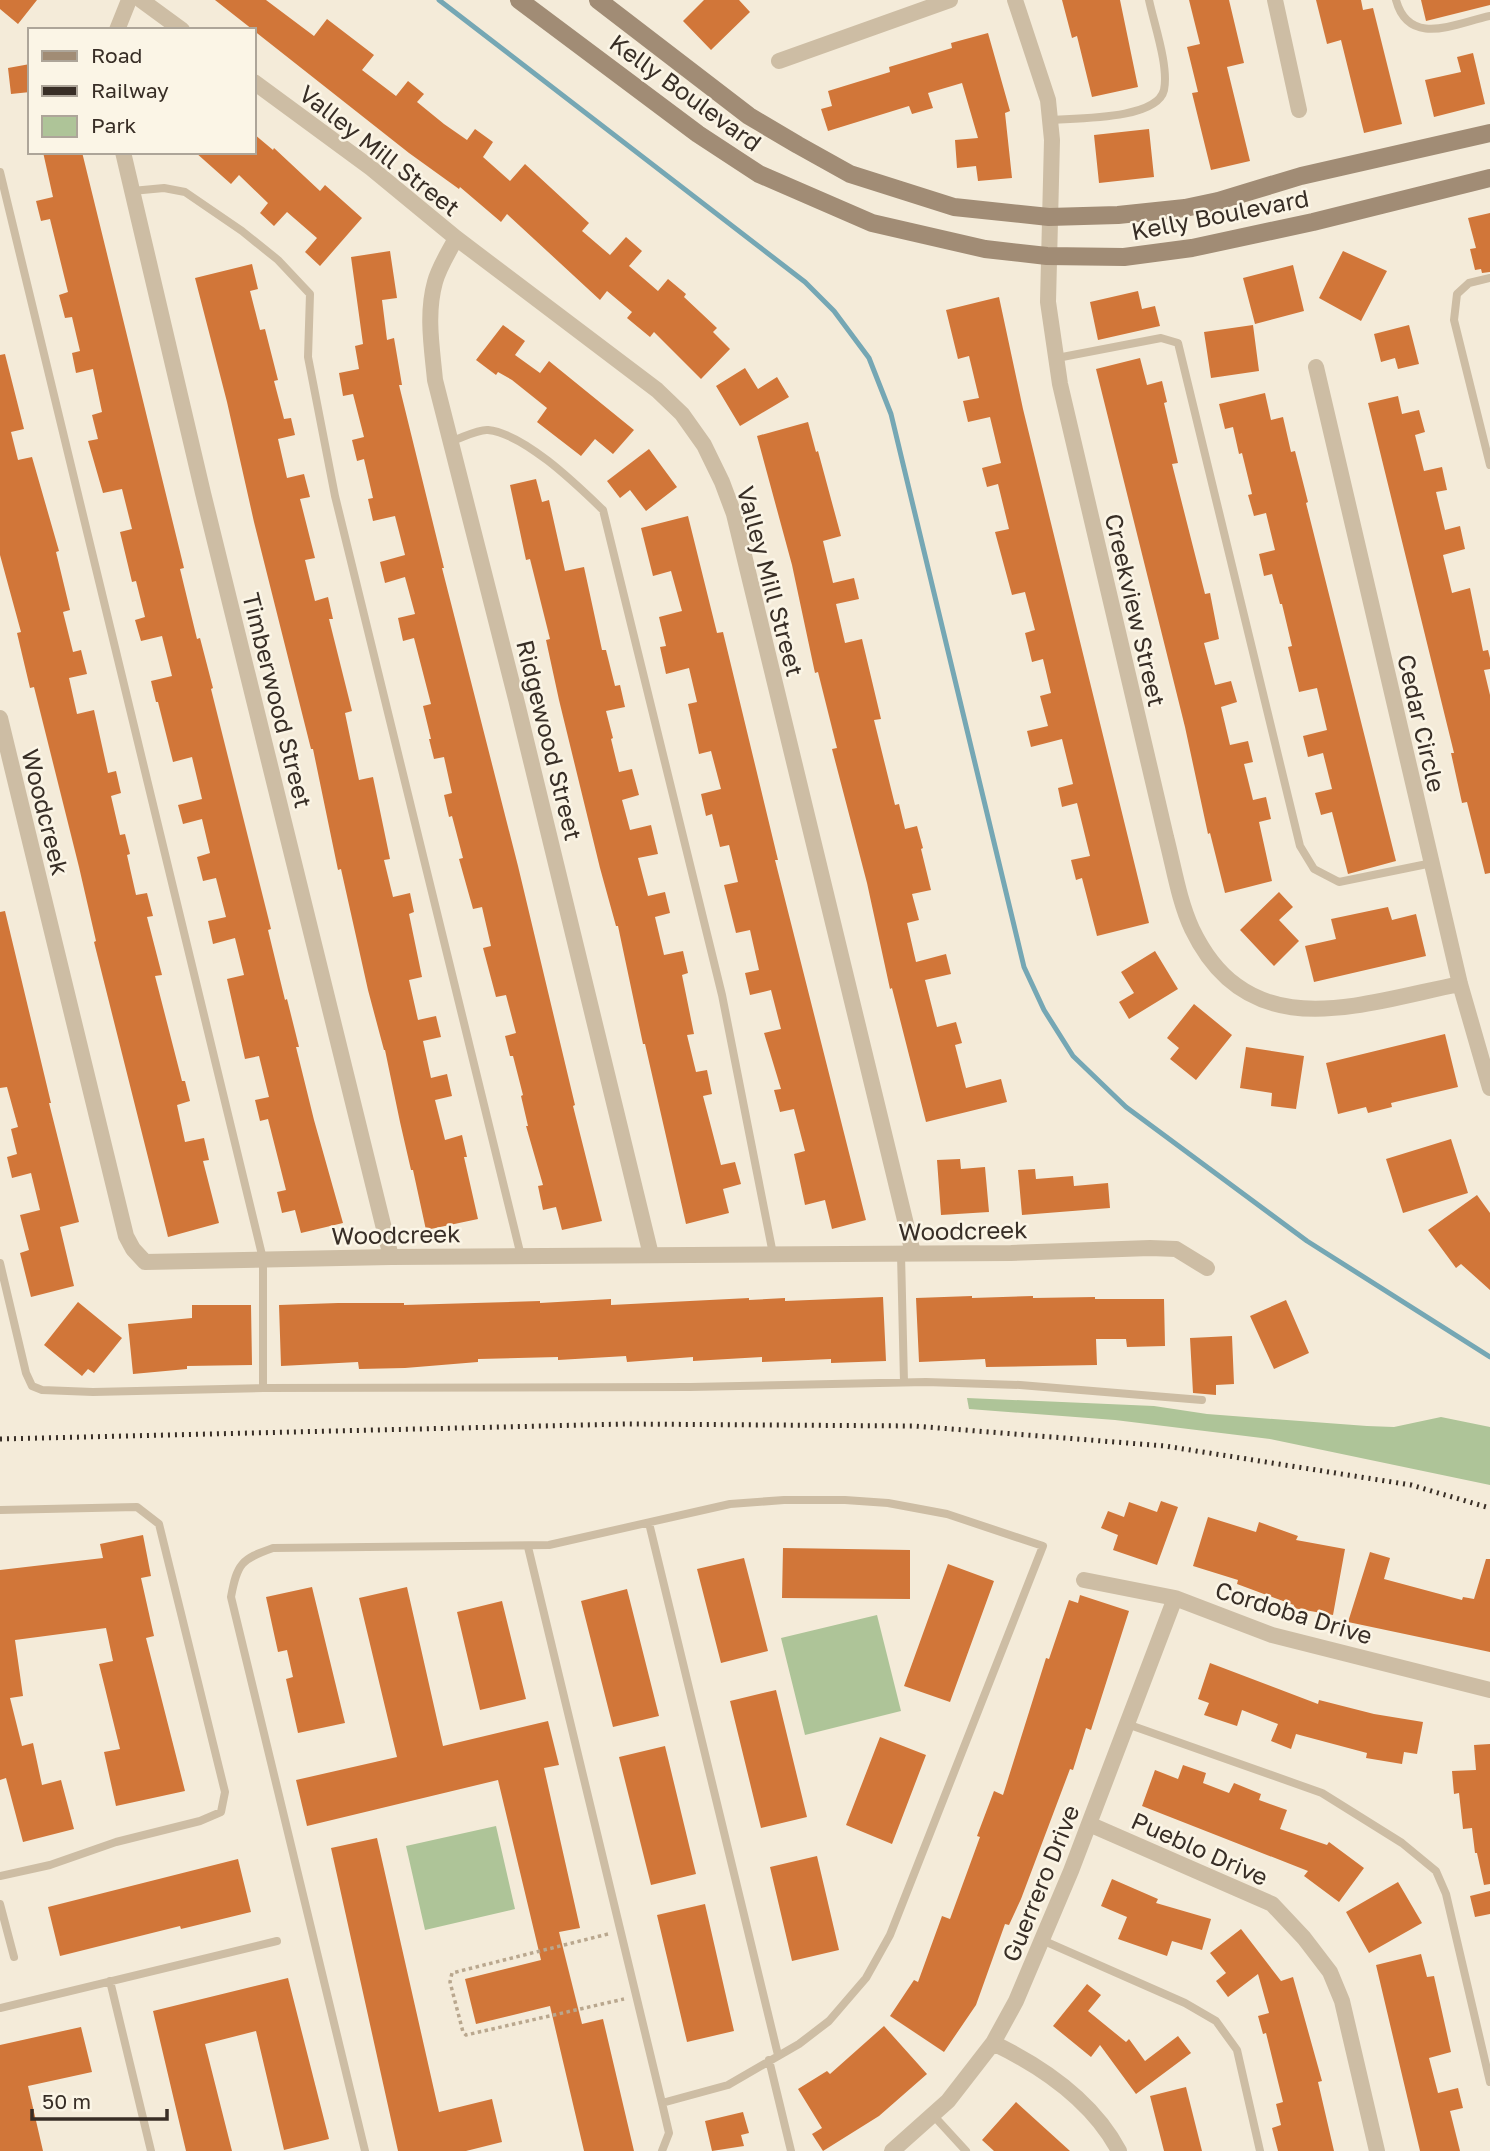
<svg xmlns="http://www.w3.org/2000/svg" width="1490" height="2151" viewBox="0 0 1490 2151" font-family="'Golos Text',sans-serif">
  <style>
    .green { fill: #aec498 }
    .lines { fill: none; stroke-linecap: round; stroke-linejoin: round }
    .stream { stroke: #75a7b4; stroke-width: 5 }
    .building { fill: #d17639 }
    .path { stroke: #b9a78e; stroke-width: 3.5; stroke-dasharray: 3.5 3.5; stroke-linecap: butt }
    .lane { stroke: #cdbda4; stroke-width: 8 }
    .street { stroke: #cdbda4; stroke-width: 16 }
    .secondary { stroke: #a18c75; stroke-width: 18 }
    .rail { stroke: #382e26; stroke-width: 5; stroke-dasharray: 2 5; stroke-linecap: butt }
    .labels { text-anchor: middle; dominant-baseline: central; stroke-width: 5; stroke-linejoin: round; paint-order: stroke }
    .street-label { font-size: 24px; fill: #382e26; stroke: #fbf5e6 }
  </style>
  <rect width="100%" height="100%" fill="#f4ebd9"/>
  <!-- green -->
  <path class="green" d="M967 1398 1154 1406 1207 1414 1367 1426 1394 1427 1441 1417 1490 1427V1485L1270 1439 1115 1420 969 1409Z
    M877 1615 901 1711 805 1735 781 1638Z
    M496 1826 515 1909 425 1930 406 1846Z"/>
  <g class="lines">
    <!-- stream -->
    <path class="stream" d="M439 0 805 282 834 311 869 358 891 414 1024 967 1044 1010 1073 1056 1126 1107 1307 1241 1490 1357"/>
  </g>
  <!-- building -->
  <path class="building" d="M0 0H37L18 24 0 9Z
    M215 0H266L314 36 327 19 374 55 362 70 396 96 408 81 424 94 417 102 444 124 467 140 475 129 493 142 483 157 510 181 525 164 589 223 582 231 610 255 626 237 642 251 629 266 658 291 668 279 686 294 684 297 717 328 713 332 730 349 701 379 654 332 650 337 627 318 632 312 607 291 600 300 507 214 501 222 460 187 459 189 409 153Z
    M704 0H739L750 12 711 50 683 21Z
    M1062 0H1120L1138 87 1092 97 1077 36 1072 38Z
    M1189 0H1229L1244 63 1227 67 1250 161 1211 170 1192 93 1198 92 1187 47 1200 44Z
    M1316 0H1361L1363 10 1373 8 1402 124 1364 133 1341 40 1327 44Z
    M1421 0H1490V5L1426 21Z
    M988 33 1010 111 1005 113 1012 178 978 181 976 166 957 168 955 140 978 138 962 83 928 93 933 108 912 114 909 106 828 131 821 109 832 106 828 91 890 72 889 67 952 48 951 43Z
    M1473 53 1485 104 1434 117 1425 80 1461 72 1457 57Z
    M30 64V92L11 94 8 68Z
    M1149 129 1154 177 1099 183 1094 135Z
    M254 134 273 150 274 148 320 191 325 185 362 218 320 266 305 252 317 238 287 212 274 226 260 213 268 203 239 175 231 184 195 152H254Z
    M43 152H82L184 568 180 569 197 639 200 638 213 688 211 689 271 929 268 930 285 1000 287 999 299 1047H296L314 1120 343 1223 301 1233 295 1210 282 1213 277 1192 286 1190 268 1119 260 1121 255 1100 269 1097 259 1056 245 1059 227 979 244 975 235 938 213 944 208 921 226 917 216 878 203 881 197 857 210 853 202 819 183 824 178 805 202 799 192 757 173 762 158 702H156L151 681 172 676 162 636 141 641 135 620 145 617 136 581 132 582 120 532 132 529 122 489 103 493 88 441 98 439 92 415 102 412 93 369 76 373 72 353 80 351 72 317 65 318 59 295 68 292 50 219 41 221 36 201 53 197Z
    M1490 213V272L1482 273 1481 269 1475 270 1470 249 1476 248 1468 218Z
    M390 251 397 298 382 300 387 340 394 338 402 385H399L444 568H442L518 866 575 1105 573 1106 602 1221 562 1230 556 1207 543 1210 538 1186 543 1185 526 1126H528L521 1096 523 1095 513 1056H510L505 1036 516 1033 506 995 496 997 483 948 491 946 482 907 473 909 459 859 463 858 452 816 449 817 444 795 452 793 444 757 434 759 429 739H431L423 706 431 704 414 638 403 641 398 618 415 614 405 577 385 583 380 562 405 555 395 516 373 521 368 499 373 498 364 459 357 461 352 440 364 437 353 394 343 396 339 373 359 369 355 346 363 344 351 257Z
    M1343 251 1387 271 1361 321 1319 298Z
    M252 264 258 289 250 291 260 330 265 329 278 380 274 381 284 419 291 418 295 435 278 439 287 478 304 474 310 497 300 499 315 558 305 560 315 601 328 597 333 619H329L352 711 345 713 359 780 373 777 390 859 384 860 393 897 410 893 414 912 409 914 422 977 409 980 418 1020 436 1016 441 1037 423 1041 431 1078 447 1074 452 1096 435 1100 445 1140 462 1135 467 1157H464L478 1219 426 1230 413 1170H411L400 1122 385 1050H384L368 990 341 869 338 870 313 749H311L254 522 227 402 195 278Z
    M1293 265 1304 311 1255 324 1243 278Z
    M1138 291 1142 309 1155 306 1160 326 1098 340 1090 302Z
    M999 297 1023 409 1149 923 1097 936 1082 878 1076 880 1071 860 1090 856 1077 803 1062 807 1058 788 1073 784 1062 739 1031 747 1027 731 1048 726 1040 696 1051 693 1043 659 1032 662 1025 633 1035 630 1025 592 1012 595 995 532 1009 529 998 484 987 487 982 468 1001 463 990 417 968 422 963 401 979 398 969 356 958 359 946 310Z
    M503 325 525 341 515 355 540 373 549 361 634 430 613 454 595 439 581 456 537 422 547 408 512 380 498 372 496 375 476 360Z
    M1253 325 1259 371 1211 378 1204 332Z
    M1409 325 1419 364 1398 369 1395 358 1381 362 1374 334Z
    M5 354 24 429 11 432 18 460 32 457 59 551 56 552 70 610 63 612 73 652 81 650 87 674 69 678 77 714 94 710 108 773 116 771 121 793 111 796 120 835 125 834 130 854 127 855 136 895 147 893 153 916 147 917 162 975 155 976 182 1081H185L190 1101 177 1105 185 1142 204 1138 209 1160 203 1161 219 1223 168 1237 94 942 96 941 79 867 34 687 30 688 17 633 21 632 0 555V355Z
    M1140 358 1147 385 1162 381 1167 402 1164 403 1178 463 1172 464 1205 594 1210 593 1219 639 1204 643 1215 685 1231 681 1237 702 1221 707 1230 745 1248 741 1253 762 1244 764 1253 800 1266 797 1271 819 1259 822 1272 881 1225 893 1210 833 1208 834 1185 727 1096 369Z
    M745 368 758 389 777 377 789 397 740 426 716 386Z
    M1265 393 1271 420 1283 417 1291 452 1295 451 1308 502 1306 503 1396 861 1348 874 1332 812 1321 815 1315 793 1332 789 1323 753 1308 757 1303 736 1327 730 1317 688 1299 692 1288 647 1292 646 1282 604H1280L1272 574 1264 576 1259 554 1275 550 1266 513 1254 516 1248 495 1252 494 1242 453 1239 454 1233 427 1225 429 1219 404Z
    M1398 396 1402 414 1419 410 1425 432 1415 435 1424 471 1442 467 1447 490 1436 492 1445 530 1460 526 1465 549 1443 555 1452 593 1470 588 1483 651 1488 650 1490 658V669L1484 670 1490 695V873L1485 874 1467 802 1462 803 1451 753H1454L1368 403Z
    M808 422 816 452 818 451 841 536 823 541 833 583 854 578 859 599 836 604 845 643 862 639 881 719 874 720 895 805 899 804 905 829 917 826 923 848 921 849 931 890 912 894 919 920 907 923 916 962 946 954 951 974 925 980 937 1027 956 1022 962 1043 955 1045 966 1088 1001 1079 1007 1102 926 1122 892 988 890 989 867 883 832 749 837 748 818 672 815 673 792 565 757 436Z
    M649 449 677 487 646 511 630 490 620 498 607 481Z
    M536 479 542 502 549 500 565 571 584 567 602 650H606L615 686 620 685 625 707 606 711 613 738 611 739 619 772 632 769 639 795 622 800 630 830 651 825 658 854 638 858 648 896 665 892 670 913 655 917 664 955 683 951 688 973 682 975 694 1034 687 1035 696 1072 707 1070 712 1094 703 1096 721 1165 735 1162 741 1184 723 1189 729 1213 686 1224 645 1044H643L618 926H616L600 868 559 700 546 640 550 639 530 559 526 560 510 485Z
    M688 516 717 633 723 632 778 860H775L866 1220 832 1229 825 1200 805 1205 794 1154 805 1151 794 1109 780 1112 774 1090 781 1089 764 1033 781 1029 771 990 750 995 745 973 759 970 750 930 736 933 724 885 738 882 729 845 720 847 712 814 706 816 701 794 721 789 711 751 699 754 688 704 697 702 689 668 666 674 660 647 666 646 659 617 682 611 671 571 653 576 641 528Z
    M1279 892 1293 907 1279 920 1299 941 1274 966 1240 930Z
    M1388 907 1392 920 1416 914 1426 956 1314 982 1305 946 1336 939 1331 919Z
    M5 911 51 1103H49L79 1222 60 1227 74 1286 31 1297 20 1253 29 1250 20 1215 40 1210 31 1173 12 1178 7 1157 17 1154 11 1129 18 1127 7 1087 0 1088V912Z
    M1155 951 1178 989 1129 1019 1119 1002 1134 993 1121 972Z
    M1194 1004 1232 1035 1196 1080 1170 1059 1179 1048 1167 1038Z
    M1445 1034 1458 1087 1391 1103 1392 1107 1368 1113 1366 1107 1338 1114 1326 1063Z
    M1246 1047 1304 1056 1296 1109 1271 1106 1272 1093 1240 1088Z
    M1451 1139 1468 1193 1403 1213 1386 1159Z
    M960 1159 961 1169 985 1167 989 1212 941 1215 937 1160Z
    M1035 1169 1036 1179 1073 1176 1074 1186 1108 1183 1110 1208 1022 1215 1018 1170Z
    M1477 1195 1490 1213V1290L1461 1264 1456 1268 1428 1230Z
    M972 1296V1298L1033 1296V1298L1095 1297V1299H1164L1165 1346 1127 1347 1126 1339H1096L1097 1365 986 1367 985 1359 919 1362 916 1298Z
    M883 1297 886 1361 831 1363V1359L762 1362V1357L693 1361V1357L627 1362 626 1356 558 1360V1357L478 1359V1362L405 1368 359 1369 358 1362 281 1366 279 1305 338 1303H404V1305L540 1301V1303L611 1299V1305L749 1298V1300L785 1298V1301Z
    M1286 1300 1309 1353 1274 1369 1250 1316Z
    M78 1302 122 1338 94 1373 88 1369 82 1376 44 1345Z
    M192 1305H251L252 1365 187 1366V1369L133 1374 128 1324 192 1318Z
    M1232 1336 1234 1384 1216 1385V1395L1193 1393 1190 1338Z
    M1161 1501 1178 1507 1157 1565 1113 1550 1118 1535 1101 1528 1108 1511 1124 1517 1129 1502 1157 1512Z
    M1208 1517 1256 1532 1259 1522 1298 1536 1296 1540 1345 1549 1333 1615 1293 1608 1294 1605 1237 1584 1238 1580 1193 1566Z
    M143 1535 151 1576 141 1578 154 1636 146 1638 185 1791 116 1806 104 1752 120 1749 99 1664 113 1661 106 1628 15 1640 23 1696 10 1698 22 1746 33 1743 42 1785 61 1780 74 1829 23 1842 6 1778 0 1780V1570L103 1558 100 1544Z
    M783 1548 910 1550V1599L782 1598Z
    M1370 1552 1390 1558 1384 1579 1462 1600 1463 1597 1474 1599 1486 1559H1490V1652L1348 1622Z
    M744 1558 768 1651 721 1663 697 1569Z
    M948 1564 994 1581 950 1702 904 1686Z
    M312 1587 345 1723 298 1733 286 1679 293 1677 287 1650 278 1652 266 1597Z
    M407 1587 443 1746 548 1721 559 1765 544 1768 580 1928 559 1932 582 2024 603 2019 634 2151H584L550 2006 476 2024 465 1979 541 1960 498 1780 307 1826 296 1780 397 1757 359 1598Z
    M627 1589 659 1716 613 1727 581 1601Z
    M1080 1595 1129 1611 1091 1730 1086 1728 1073 1770 1070 1769 1021 1899 1009 1925 1005 1924 976 2005 944 2052 890 2016 914 1980 918 1982 942 1916 950 1919 980 1837 977 1836 994 1791 1003 1795 1046 1658 1049 1659 1069 1600 1078 1603Z
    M502 1601 526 1699 480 1710 457 1612Z
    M1210 1663 1318 1704 1319 1700 1374 1714 1423 1722 1417 1754 1404 1752 1402 1764 1366 1758 1367 1753 1296 1734 1291 1749 1271 1741 1278 1724 1242 1710 1237 1726 1204 1715 1209 1703 1198 1699Z
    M776 1690 807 1817 761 1828 730 1701Z
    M880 1737 926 1755 892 1844 846 1825Z
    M1490 1744V1884L1484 1885 1477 1853H1475L1472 1828 1463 1829 1459 1793 1454 1794 1452 1771 1476 1770 1474 1745Z
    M665 1746 696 1874 651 1885 619 1757Z
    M1183 1765 1206 1773 1203 1783 1229 1793 1234 1783 1261 1794 1259 1800 1287 1810 1280 1829 1327 1845 1329 1842 1364 1868 1339 1902 1304 1876 1308 1871 1142 1806 1155 1770 1178 1779Z
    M377 1838 439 2112 492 2099 502 2142 466 2151H398L331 1848Z
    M817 1856 839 1950 792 1961 770 1867Z
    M238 1859 251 1912 181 1929 180 1926 60 1956 48 1907Z
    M1112 1879 1158 1899 1156 1903 1211 1919 1202 1950 1172 1941 1167 1956 1118 1939 1127 1917 1101 1906Z
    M1398 1882 1422 1923 1369 1953 1346 1912Z
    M1490 1891V1914L1475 1917 1470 1896Z
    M705 1904 734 2031 687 2042 657 1915Z
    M1241 1929 1281 1981 1293 1977 1322 2081 1318 2082 1334 2151H1278L1272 2128 1281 2125 1276 2104 1283 2102 1266 2033 1263 2034 1258 2016 1269 2013 1258 1974 1228 1997 1216 1981 1226 1973 1210 1953Z
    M1421 1954 1427 1977 1434 1976 1451 2052 1429 2058 1438 2093 1458 2088 1463 2108 1450 2111 1460 2151H1420L1376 1965Z
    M288 1978 329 2139 284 2150 256 2031 205 2044 232 2151H186L153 2011Z
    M1087 1984 1101 1995 1088 2011 1126 2042 1129 2039 1145 2061 1178 2036 1191 2053 1136 2094 1100 2045 1091 2057 1053 2026Z
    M884 2026 927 2074 879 2116 823 2151 812 2134 822 2128 798 2089 827 2071 830 2074Z
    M81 2027 92 2072 28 2086 43 2151H0V2045Z
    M1186 2087 1202 2151H1164L1150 2096Z
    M1016 2102 1070 2151H994L982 2140Z
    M743 2112 749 2133 741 2135 744 2146 712 2151 705 2121Z"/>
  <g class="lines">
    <!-- path -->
    <path class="path" d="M608 1934 452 1973 450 1982 463 2032 466 2035 624 1999"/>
    <!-- lane -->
    <path class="lane" d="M1396 0C1409 48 1456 23 1490 16
      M1050 120C1075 118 1157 120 1164 90 1169 66 1154 24 1149 0
      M0 172 263 1259V1388
      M132 191 164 188 185 192 242 231 278 260 310 294 308 357 335 496 521 1256
      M1490 278 1469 283 1457 294 1454 320 1490 465
      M1057 358 1161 338 1178 343 1300 846 1314 869 1339 882 1432 863
      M452 441C462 438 478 429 488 430 525 434 577 485 603 510L722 995 773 1254
      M901 1254 904 1382
      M0 1263 26 1373 32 1386 42 1390 93 1392 263 1388 690 1387 926 1382 1020 1385 1202 1400
      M0 1510 137 1507 159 1524 225 1792 221 1812 200 1821 116 1842 50 1865 0 1876
      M649 1523 778 2055
      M528 1547 662 2103 669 2133 662 2151
      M1127 1724 1322 1793 1402 1843 1436 1871 1446 1894 1490 2082
      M0 1904 14 1957
      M1042 1940 1185 2003 1216 2021 1237 2050 1260 2151
      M110 1981 151 2151
      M0 2008 277 1941
      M769 2060 791 2151
      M933 2115 966 2151
      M365 2151 231 1597C237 1564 241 1559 273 1548L549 1545 730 1504 784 1500H845L888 1503 947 1514 1043 1546 890 1935 866 1978 829 2021 799 2044 728 2085 662 2103"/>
    <!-- street -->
    <path class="street" d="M141 0 182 30
      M1015 0 1048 100 1052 140 1048 302 1060 384 1166 837C1174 868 1179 901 1192 929 1249 1048 1359 1004 1460 984
      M1275 0 1299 110
      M117 30 129 0
      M779 61 950 0
      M254 82 371 168 456 238 657 390 682 414 704 445 722 482 734 514 913 1253
      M123 152 203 493 391 1257
      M456 238C449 252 439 267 435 282 426 314 432 348 435 380L516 699 651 1255
      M1316 367 1460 984 1490 1088
      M0 718 126 1236 133 1249 145 1262 391 1257 1011 1253 1150 1248 1176 1249 1207 1268
      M1084 1580 1175 1598 1272 1635 1490 1690
      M1089 1824 1272 1904 1304 1938 1330 1972 1342 2001 1377 2151
      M993 2043C1043 2067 1093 2102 1119 2151
      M892 2151 948 2101 993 2043 1016 2001 1071 1871 1175 1598"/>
    <!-- secondary -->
    <path class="secondary" d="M519 0 698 134 759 174 872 223 985 249 1047 256 1124 257 1192 248 1313 222 1490 178
      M598 0 749 116 798 145 850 174 954 207 1049 217 1118 215 1185 208 1218 201 1301 176 1490 133"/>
    <!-- rail -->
    <path class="rail" d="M0 1439 626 1424 914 1426 1165 1446 1411 1485 1490 1508"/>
  </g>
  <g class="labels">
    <!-- street labels -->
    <g class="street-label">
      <text transform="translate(686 92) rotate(36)">Kelly Boulevard</text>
      <text transform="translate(380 150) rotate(38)">Valley Mill Street</text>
      <text transform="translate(1220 214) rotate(-11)">Kelly Boulevard</text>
      <text transform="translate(771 581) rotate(75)">Valley Mill Street</text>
      <text transform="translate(1136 610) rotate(77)">Creekview Street</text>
      <text transform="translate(278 700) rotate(76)">Timberwood Street</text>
      <text transform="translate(1422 723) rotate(77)">Cedar Circle</text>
      <text transform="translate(550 740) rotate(76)">Ridgewood Street</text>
      <text transform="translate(46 812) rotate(76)">Woodcreek</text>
      <text transform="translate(963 1230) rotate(-1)">Woodcreek</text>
      <text transform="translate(396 1234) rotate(-1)">Woodcreek</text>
      <text transform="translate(1294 1612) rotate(17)">Cordoba Drive</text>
      <text transform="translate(1200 1848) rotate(24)">Pueblo Drive</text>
      <text transform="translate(1040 1883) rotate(-68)">Guerrero Drive</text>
    </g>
  </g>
  <!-- legend -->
  <rect x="28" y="28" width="228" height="126" fill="#fbf5e6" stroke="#ada599" stroke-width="2"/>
  <rect x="42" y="51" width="35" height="10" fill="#a18c75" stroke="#ada599" stroke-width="2"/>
  <text x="91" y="63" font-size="21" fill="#382e26">Road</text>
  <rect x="42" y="86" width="35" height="10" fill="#382e26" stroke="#ada599" stroke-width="2"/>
  <text x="91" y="98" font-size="21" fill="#382e26">Railway</text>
  <rect x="42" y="116" width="35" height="21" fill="#aec498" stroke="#ada599" stroke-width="2"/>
  <text x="91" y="133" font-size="21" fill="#382e26">Park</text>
  <!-- scale -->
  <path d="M32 2109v10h135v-10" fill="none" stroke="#382e26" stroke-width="3.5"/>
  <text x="42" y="2109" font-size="21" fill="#382e26" stroke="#fbf5e6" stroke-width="5" paint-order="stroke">50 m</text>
</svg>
